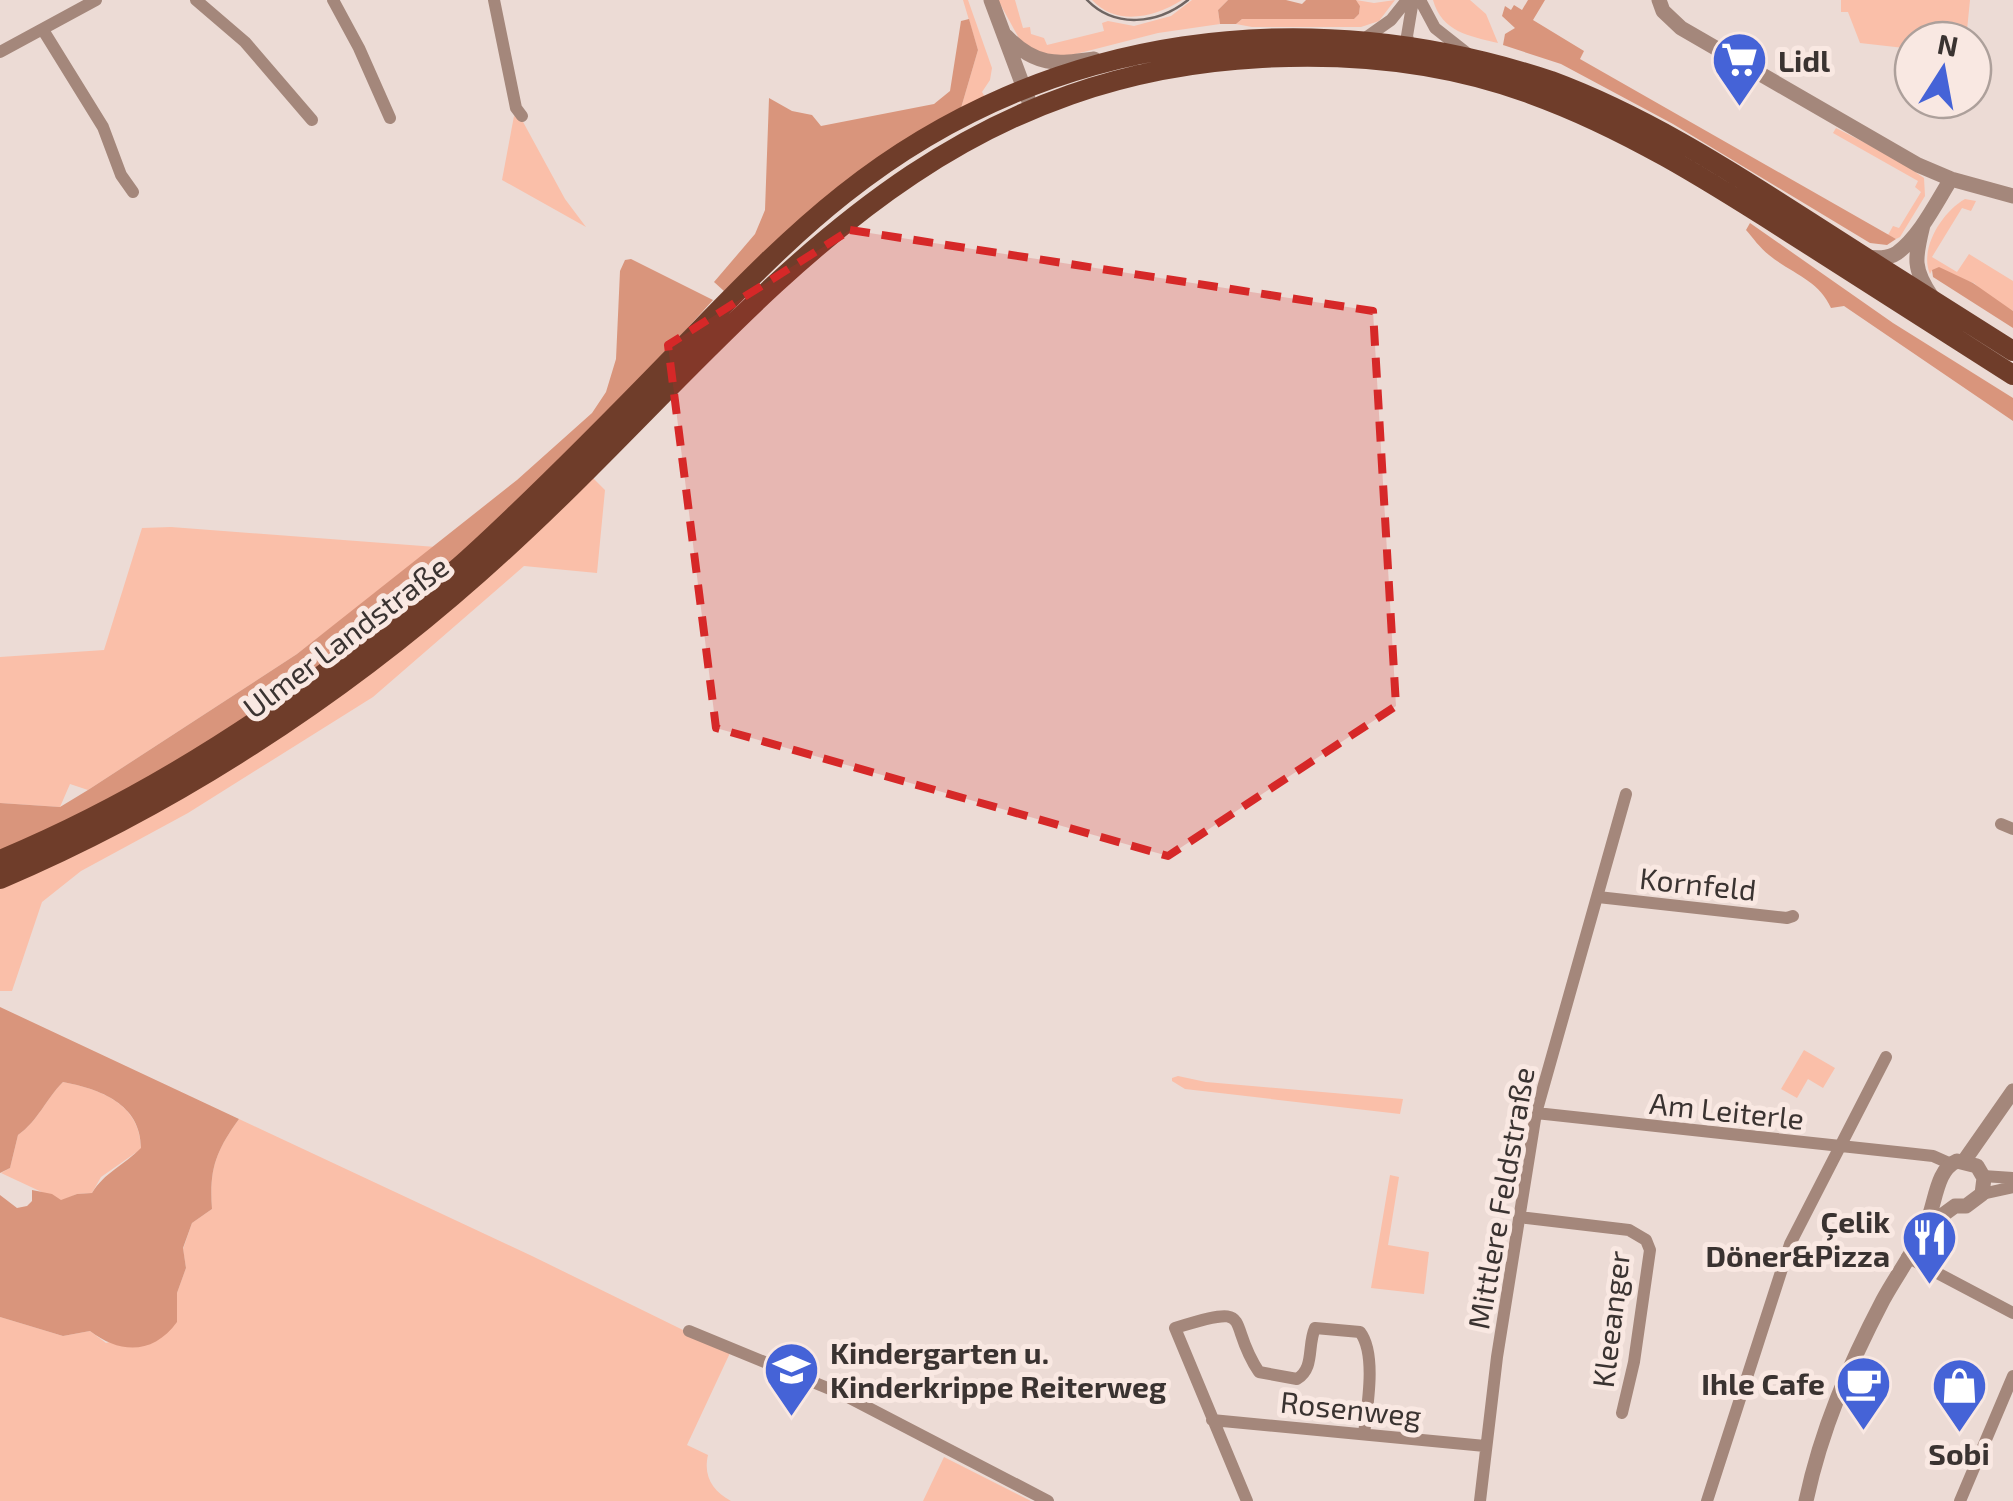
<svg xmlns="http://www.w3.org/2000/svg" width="2013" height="1501" viewBox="0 0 2013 1501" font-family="'Exo 2',sans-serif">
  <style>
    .green { fill: #fabfa9 }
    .forest { fill: #d9957c }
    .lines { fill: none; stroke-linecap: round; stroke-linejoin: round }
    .minor { stroke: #a4877b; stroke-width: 12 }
    .tertiary { stroke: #a4877b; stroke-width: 15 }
    .primary { stroke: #6f3d2a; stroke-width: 20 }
    .tram { stroke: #6f6562; stroke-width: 2.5 }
    .marked { fill: #d62828; fill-opacity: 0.2; stroke: #d62828; stroke-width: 8; stroke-dasharray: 20 12; stroke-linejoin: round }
    .labels { text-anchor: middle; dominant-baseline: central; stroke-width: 10; stroke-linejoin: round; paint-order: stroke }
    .poi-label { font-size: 30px; font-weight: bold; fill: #3a3331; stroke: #f9e8e2; text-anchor: start }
    .street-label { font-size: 30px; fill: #3a3331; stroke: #f9e8e2 }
  </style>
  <rect width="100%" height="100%" fill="#ecdbd5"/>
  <!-- green -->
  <path class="green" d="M963 0H968L992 68 990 80 982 92 985 97 961 108 978 50Z
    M998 0H1015L1023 28 1030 27 1031 34 1044 38 1047 45 1104 31 1102 23 1108 21 1134 26 1171 16 1192 0H1228L1218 10 1220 24 1158 33 1068 56 1043 54 1021 42Z
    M1092 0H1182C1154 18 1116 26 1092 0Z
    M1356 0 1374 3 1395 0 1379 21 1361 27H1252L1236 24 1242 19H1354L1359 14 1360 6Z
    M1433 0H1470L1486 14 1498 43C1469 36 1442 32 1433 0Z
    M1841 0H1970L1966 40H1942L1931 34 1926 40H1913V49L1860 43 1848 12H1841Z
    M514 116 522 120 565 199 586 227 502 180Z
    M1836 128 1895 158 1924 178 1925 196 1900 237 1896 239 1888 235 1893 226 1899 228 1921 192 1915 187 1918 181 1833 133Z
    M1965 199 1976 201 1971 211 1962 208 1932 257 1957 272 1969 254 2013 281V311L1984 293 1974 283 1932 270 1930 274C1919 249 1942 212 1965 199Z
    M593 478 605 490 597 573 524 566 373 697 188 813 81 871 42 902 12 991H0V889L47 868Z
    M171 527 436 547 297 654 88 790 70 784 60 807 0 803V657L104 650 142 528Z
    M1804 1050 1835 1068 1823 1088 1808 1079 1797 1098 1781 1089Z
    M1178 1076 1206 1082 1403 1099 1400 1114 1185 1089 1172 1081V1078Z
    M63 1082C100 1089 141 1104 141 1149L101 1177 92 1193 77 1194 61 1201 1 1173 10 1168 18 1135C38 1121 46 1099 63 1082Z
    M239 1119 532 1256 730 1353 687 1445 708 1455C703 1477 713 1491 731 1501H0V1317L63 1336 90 1331 106 1343 177 1322V1293L186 1268 183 1249 192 1223 212 1209C209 1169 216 1151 239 1119Z
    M1390 1175 1399 1177 1388 1245 1429 1252 1424 1294 1371 1288Z
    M944 1457 1031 1501H923Z"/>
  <!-- forest -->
  <path class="forest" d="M1228 0H1286L1302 4 1306 0H1356L1360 6 1359 14 1354 19H1242L1236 24H1220L1218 10Z
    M1528 0H1545L1533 20 1584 51 1580 59 1896 239 1887 245 1870 243 1673 124 1561 64 1503 45 1505 34 1515 28 1502 16 1505 6 1511 10 1514 5 1522 10Z
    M969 19 978 50 961 108 918 134 812 210 724 291 714 282 755 234 765 210 769 98 792 111 812 115 821 126 934 104 950 91 961 21Z
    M1750 223 1893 323 2013 398V421L1844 306 1831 308C1819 280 1791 273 1769 255 1760 248 1753 238 1746 230Z
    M631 259 713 300 625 397 454 562 286 694 125 793 0 852V803L60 807 88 790 297 654 517 480 592 413 606 392 616 359 620 271 625 260Z
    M1939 267 1973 283 2013 311V328L1933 277 1932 270Z
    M0 1007 239 1119C216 1151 209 1169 212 1209L192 1223 183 1248 186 1268 177 1293V1322C153 1355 120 1354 90 1331L63 1336 0 1317V1195L17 1208 27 1206 32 1201V1190L52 1194 61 1200 77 1194 92 1193C104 1173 124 1165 141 1148 141 1104 100 1089 63 1082 46 1099 38 1121 18 1135L10 1168 0 1173Z"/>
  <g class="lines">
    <!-- minor -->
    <path class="minor" d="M196 0 245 42 312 120
      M333 0 359 48 390 118
      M494 0 516 108 522 116
      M1420 0 1435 28 1468 54
      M43 30 103 127 121 175 133 192
      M1367 37 1391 20 1407 0
      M1411 51 1407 36 1413 0
      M0 52 96 0
      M2001 824 2013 829
      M1598 897 1787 918 1793 916
      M1536 1113 1906 1153 1933 1156 1951 1164
      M1983 1176 2013 1178
      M1982 1194 2013 1187
      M1519 1217 1629 1230 1646 1240 1650 1250 1634 1362 1622 1413
      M1907 1257 2013 1313
      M689 1331 842 1394 1048 1501
      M1212 1420 1485 1446
      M1247 1501 1175 1328C1259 1302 1224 1320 1259 1372L1297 1379C1315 1368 1307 1346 1315 1328L1360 1332C1377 1354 1367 1408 1364 1434
      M1480 1501 1497 1357 1536 1113 1626 794
      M1707 1501 1790 1244 1886 1057
      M1960 1501 2013 1376"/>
    <!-- tertiary -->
    <path class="tertiary" d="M991 0 1028 99
      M1659 0 1663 11 1681 28 1918 165 1951 179 2013 196
      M1006 36C1036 67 1056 64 1094 59
      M1923 225C1915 258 1912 268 1932 297
      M1865 257C1876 258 1888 259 1897 253 1920 236 1936 203 1951 179
      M1964 1161 2013 1091
      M1806 1501C1821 1430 1849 1365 1883 1300 1896 1276 1914 1252 1925 1227 1936 1205 1935 1170 1957 1161L1977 1166 1984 1178 1982 1194 1966 1206H1955L1925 1228"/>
    <!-- primary -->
    <path class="primary" d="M0 860C142 801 275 715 395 619 419 599 445 580 468 559 539 494 606 426 672 358 727 302 782 243 844 194 1048 32 1308 0 1551 81 1640 114 1723 166 1802 217 1872 262 1943 307 2013 351
      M0 879C174 805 338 698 479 573 730 352 891 77 1262 58 1354 53 1444 62 1531 94 1625 128 1709 181 1792 234 1866 281 1939 328 2013 375"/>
    <!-- tram -->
    <path class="tram" d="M1087 0C1115 29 1158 24 1188 0"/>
  </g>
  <!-- marked area -->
  <path class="marked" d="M850 230 1373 311 1396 706 1168 856 716 728 668 345Z"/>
  <!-- icons -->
  <defs>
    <symbol id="supermarket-pin" viewBox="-11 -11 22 30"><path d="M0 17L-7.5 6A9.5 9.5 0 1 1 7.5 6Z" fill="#4563d7" stroke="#f9e8e2"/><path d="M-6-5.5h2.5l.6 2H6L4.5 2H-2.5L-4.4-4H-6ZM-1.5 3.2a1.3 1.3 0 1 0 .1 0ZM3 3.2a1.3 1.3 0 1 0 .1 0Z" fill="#fff"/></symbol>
    <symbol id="restaurant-pin" viewBox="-11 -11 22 30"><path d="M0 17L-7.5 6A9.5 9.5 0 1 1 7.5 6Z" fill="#4563d7" stroke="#f9e8e2"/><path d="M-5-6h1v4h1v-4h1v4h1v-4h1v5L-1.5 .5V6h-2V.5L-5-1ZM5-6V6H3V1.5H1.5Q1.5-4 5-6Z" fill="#fff"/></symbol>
    <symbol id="school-pin" viewBox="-11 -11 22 30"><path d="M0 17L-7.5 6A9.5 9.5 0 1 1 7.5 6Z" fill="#4563d7" stroke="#f9e8e2"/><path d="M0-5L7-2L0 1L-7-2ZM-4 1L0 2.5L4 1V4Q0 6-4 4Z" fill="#fff"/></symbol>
    <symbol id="cafe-pin" viewBox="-11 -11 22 30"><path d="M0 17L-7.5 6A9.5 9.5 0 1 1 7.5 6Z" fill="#4563d7" stroke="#f9e8e2"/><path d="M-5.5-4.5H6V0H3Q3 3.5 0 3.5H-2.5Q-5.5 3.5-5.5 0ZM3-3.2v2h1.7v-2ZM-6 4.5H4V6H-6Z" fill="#fff"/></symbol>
    <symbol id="shop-pin" viewBox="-11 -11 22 30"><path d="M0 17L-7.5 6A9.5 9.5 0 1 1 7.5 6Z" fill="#4563d7" stroke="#f9e8e2"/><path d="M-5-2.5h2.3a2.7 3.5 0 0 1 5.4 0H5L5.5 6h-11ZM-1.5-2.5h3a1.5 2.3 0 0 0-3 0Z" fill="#fff"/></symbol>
  </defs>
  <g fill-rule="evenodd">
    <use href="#supermarket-pin" x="1708" y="28" width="63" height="86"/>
    <use href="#restaurant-pin" x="1898" y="1206" width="63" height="86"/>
    <use href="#school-pin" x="760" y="1338" width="63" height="86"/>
    <use href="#cafe-pin" x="1832" y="1352" width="63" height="86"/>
    <use href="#shop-pin" x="1928" y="1354" width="63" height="86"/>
  </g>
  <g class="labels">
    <!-- poi labels -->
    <g class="poi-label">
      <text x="1778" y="60">Lidl</text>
      <text x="1890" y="1221" text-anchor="end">Çelik<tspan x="1890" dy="34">Döner&amp;Pizza</tspan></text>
      <text x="830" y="1352">Kindergarten u.<tspan x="830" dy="34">Kinderkrippe Reiterweg</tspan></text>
      <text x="1825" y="1383" text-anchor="end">Ihle Cafe</text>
      <text x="1959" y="1453" text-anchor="middle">Sobi</text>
    </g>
    <!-- street labels -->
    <g class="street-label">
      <text transform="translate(345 636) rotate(-37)">Ulmer Landstraße</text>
      <text transform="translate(1698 883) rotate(6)">Kornfeld</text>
      <text transform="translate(1727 1110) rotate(6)">Am Leiterle</text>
      <text transform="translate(1500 1198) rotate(-80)">Mittlere Feldstraße</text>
      <text transform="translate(1610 1319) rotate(-83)">Kleeanger</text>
      <text transform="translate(1351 1408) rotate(6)">Rosenweg</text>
    </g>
  </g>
  <!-- north arrow -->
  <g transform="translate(1943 70) rotate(11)"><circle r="48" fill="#f9e8e2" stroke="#ada09b" stroke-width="2.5"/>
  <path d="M0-8L18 38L0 25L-18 38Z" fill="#4563d7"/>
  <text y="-15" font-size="28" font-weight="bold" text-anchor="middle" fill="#3a3331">N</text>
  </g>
</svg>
